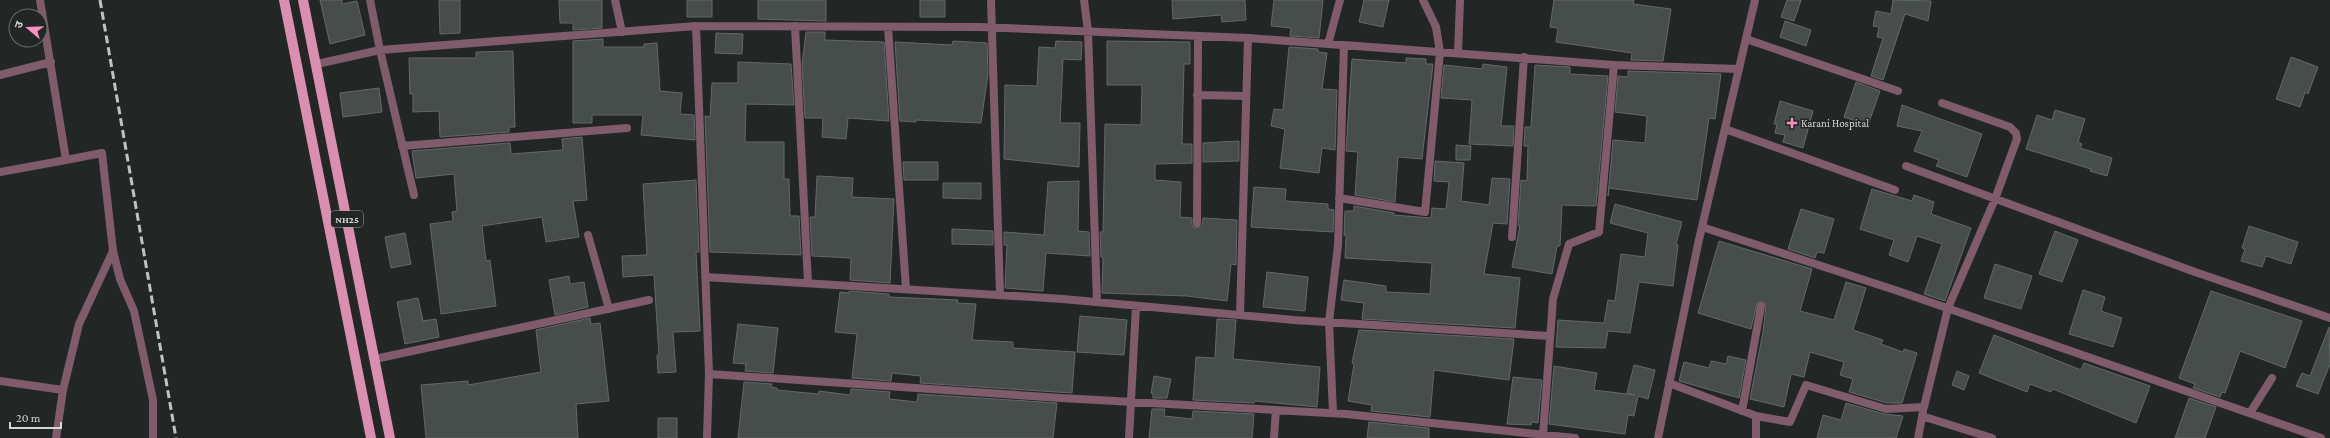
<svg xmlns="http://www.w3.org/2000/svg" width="2330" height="438" viewBox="0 0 2330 438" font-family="'Crimson Pro','Noto Sans Devanagari',serif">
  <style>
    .building { fill: #474d4b; stroke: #626967 }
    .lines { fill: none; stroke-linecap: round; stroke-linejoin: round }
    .minor { stroke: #805b6b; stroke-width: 8 }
    .tertiary { stroke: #805b6b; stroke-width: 8 }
    .primary { stroke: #da8fb0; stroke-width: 10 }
    .rail { stroke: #bfc3c2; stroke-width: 3; stroke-dasharray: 8 4; stroke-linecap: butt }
    .poi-dot { fill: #fc8fc1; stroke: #222726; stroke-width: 1.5 }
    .labels { text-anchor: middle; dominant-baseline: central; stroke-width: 3; stroke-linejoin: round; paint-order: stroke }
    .shield { fill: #222726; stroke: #9ea2a1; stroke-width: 1 }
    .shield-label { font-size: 10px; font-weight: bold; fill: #d3d7d6 }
    .poi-label { font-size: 11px; fill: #d3d7d6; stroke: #222726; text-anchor: start }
  </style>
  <rect width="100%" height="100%" fill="#222726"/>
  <!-- building -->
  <path class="building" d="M320 0H342V4L357 1 365 35 330 44Z
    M439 0H460V33L440 34Z
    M559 0H602V28L573 30V23H560Z
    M687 0H712V17H687Z
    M758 0H826V21L758 19Z
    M920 0H945V17H920Z
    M1172 0H1245L1246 20 1222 22 1221 15 1173 19Z
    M1274 0H1323L1319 38 1290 36 1291 28 1271 26Z
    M1364 0H1389L1383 27 1359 22Z
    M1554 0H1634L1633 4 1671 9 1663 61 1631 60 1632 53 1556 42 1558 28 1550 27Z
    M1787 0H1801L1794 21 1781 17Z
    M1893 0 1931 1 1928 21 1905 14 1883 80 1871 76 1883 38 1877 37 1879 27 1873 26 1876 11 1891 14Z
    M1785 21 1811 30 1806 46 1780 37Z
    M806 32H825V40L884 42 889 121 848 118 846 139 822 137 823 118H805L802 64Z
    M716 33 743 34 742 54 715 53Z
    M603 39V47H644V44L657 43 660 91 682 93 680 114 694 115 695 140 641 135 643 115H592V123H573V41Z
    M953 41 987 43 988 74 981 123 916 120V122L900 121 895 42 952 45Z
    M1056 41 1082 42 1081 60 1063 59 1060 123H1080L1079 167 1004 159 1005 85 1037 86 1039 47 1055 48Z
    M1107 41 1190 42V64H1184L1182 144H1192V163L1155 164V180L1181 182 1180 217 1192 218V225L1195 228 1202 226 1203 218 1237 220 1236 265 1231 264 1227 301 1187 296 1102 293 1103 257H1101L1100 232H1103L1105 124 1141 125 1142 85H1107Z
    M1289 47 1318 49V52L1327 53 1322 89 1337 90 1335 150 1322 148 1319 173 1280 168 1285 129 1271 126 1274 109 1283 110Z
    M513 51 515 127H509V132L440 137 439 111 413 112V94H410L409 58H476V52Z
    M2291 57 2318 67 2308 94 2305 92 2300 107 2276 99Z
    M1406 58 1426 59V64H1433L1422 159 1398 157 1395 202 1355 195 1358 152 1346 151 1352 59 1406 63Z
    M738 62 791 64 794 105 746 104 745 142H784V179H789L790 216H799L801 255 710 252 705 116 710 117 712 83H738Z
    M1483 64 1507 67 1501 126H1514L1513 146 1469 144 1472 100 1441 98 1444 65 1482 69Z
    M1535 65 1570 67V74L1608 76 1596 206 1562 205 1560 246H1557L1552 274 1512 267 1520 226H1518L1521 180 1527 181 1528 146H1524L1525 127H1531Z
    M1628 71 1721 74 1715 119 1709 118 1697 200 1609 188 1608 196 1613 140 1645 143 1647 116 1615 112 1618 76 1628 77Z
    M1856 82 1880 91 1868 125 1844 117Z
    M379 88 382 112 343 117 340 93Z
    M1780 101 1813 111 1803 148 1783 142 1785 135 1775 133 1777 124H1774Z
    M1902 105 1982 134 1967 177 1936 166 1939 160 1914 151 1922 131 1897 126Z
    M2055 110 2085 119 2078 142 2082 144 2080 148 2112 158 2107 176 2090 171 2091 169 2026 149 2037 115 2052 120Z
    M582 137 587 200 573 201 579 237 546 242 542 217 482 226 486 261 490 260 496 306 441 314 430 224 453 221 452 212 457 211 454 174 416 178 412 151 510 143 511 154 563 150 562 139Z
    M1239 141V161L1203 162V143Z
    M1456 145 1471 146 1470 160H1456Z
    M1435 161 1464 163 1461 201 1489 205 1492 178 1510 179 1507 224 1493 223 1484 274 1520 278 1515 328 1362 319 1364 303 1341 300 1344 280 1386 286V292L1430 294 1432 263 1345 258 1346 236 1344 235 1345 211H1354V206L1394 213V215L1431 218 1432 208 1446 209 1449 182 1434 181Z
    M903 162H938V180H904Z
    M817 176 853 178 852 197 894 199 890 283 850 280 851 258 812 256 810 217H815Z
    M696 180 699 252H696L700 331 673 332 676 372 658 373 657 355H659L654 275 623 277 622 256 647 255 643 184Z
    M1079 181 1078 231 1089 232 1090 256 1046 253 1043 291 1005 288 1007 245H1004V232L1044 235 1048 182Z
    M943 183H981V199L943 198Z
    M1254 187 1286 189 1285 201 1328 204V209L1334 210 1333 232 1251 227Z
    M1872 189 1912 201 1914 195 1934 202 1931 214 1971 228 1945 301 1924 294 1942 244 1917 236 1908 262 1889 255 1894 240 1860 229Z
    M1615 204 1682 222 1676 244 1678 245 1673 286 1639 282 1630 333 1608 331 1605 348 1556 347 1558 320 1604 323 1608 300 1615 301 1621 254 1645 257 1648 233 1610 223Z
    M1801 209 1834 219 1824 253 1817 252 1815 258 1788 249Z
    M2249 226 2298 242 2291 264 2266 256 2262 267 2241 261 2245 249 2242 248Z
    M952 229 993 231V245L952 244Z
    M2055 231 2078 240 2062 282 2039 274Z
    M405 233 411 264 391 268 385 237Z
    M1719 241 1812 269 1800 311 1834 320 1846 282 1866 288 1853 330 1883 340 1881 344 1903 352 1904 349 1917 353 1902 403H1887L1849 392 1853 379 1840 375 1844 362 1810 352 1804 377 1791 374 1784 407 1750 399 1763 332 1766 305 1762 301 1757 303 1751 329 1698 313Z
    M1995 264 2032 276 2021 309 1984 298Z
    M1267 272 1308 277 1305 311 1263 307Z
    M569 276 570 284 584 282 588 307 555 315 549 280Z
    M2083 290 2105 297 2101 311 2122 318 2113 347 2069 334Z
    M849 291 889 294V297L958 300 957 303 976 304 972 340 1013 342V348L1075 352 1072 393 920 383 921 376 892 373 891 381 852 378 857 334 835 332 840 292 849 293Z
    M2211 291 2302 321 2285 368 2240 351 2225 393 2222 392 2220 397 2193 388 2195 384 2179 378Z
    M418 298 423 321 436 319 439 337 405 344 397 302Z
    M1080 316 1127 320 1124 355 1077 352Z
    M590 318 591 324 600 323 609 401 576 404 578 438H426L421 385 468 381V385L541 372 536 330Z
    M1217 319 1236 320 1233 359 1320 367 1317 407 1255 401 1254 403 1193 400 1196 357 1215 358Z
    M738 324 778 328 773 373 745 371 746 364 733 363Z
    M2329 327 2330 364 2318 394 2296 386 2302 373 2310 376Z
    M1359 330 1514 339 1509 380 1434 370 1430 417 1371 411 1372 405 1348 401 1354 364 1352 363Z
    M1994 335 2081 370 2084 363 2150 386 2136 423 2053 389 2051 392 2030 384 2027 392 1979 373Z
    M1728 356 1746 360 1739 398 1679 381 1684 362 1709 368 1711 361 1726 364Z
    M1634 365 1655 370 1648 399 1638 396 1634 416 1628 415 1625 434 1549 424 1554 366 1597 373 1594 390 1635 395 1627 393Z
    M1957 371 1969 376 1964 390 1952 385Z
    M1154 376 1171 379 1167 398H1153V394L1151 393Z
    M1513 377 1542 380 1538 423 1532 422 1531 425 1507 424Z
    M744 382 772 384 771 387 777 388V390L818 394 819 391 850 395 851 389 890 392 889 399 917 402 918 394 1057 403 1053 438H738Z
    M2189 398 2216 407 2205 438H2175Z
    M1846 403 1884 414 1903 416 1896 438H1817L1823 415 1841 420Z
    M1152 409H1165L1164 416 1192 419 1193 411 1254 414 1252 438H1149Z
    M658 418H677V438H658Z
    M1369 422 1429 428V438H1367Z"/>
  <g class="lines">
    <!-- minor -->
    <path class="minor" d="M40 0 66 160 102 153 113 251 120 279 134 311 153 400V438
      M370 0 380 50 414 195
      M615 0 622 32
      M991 0 1000 295
      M1084 0 1088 31 1097 302
      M696 26 709 374
      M795 26 808 283
      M888 27 906 289
      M1746 39 1898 91
      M1328 44 1340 0
      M1458 53 1460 0
      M317 64 380 50 696 26 979 27 1248 38 1614 65 1739 69
      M0 75 51 62
      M1197 95 1246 96
      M1725 129 1895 190
      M402 146 627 128
      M1906 166 2195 272 2330 318
      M0 172 66 160
      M1339 198 1425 212 1440 52 1436 27 1423 0
      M1197 223 1198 36
      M1702 227 1898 291 2321 438
      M588 235 609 309
      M1512 237 1524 57
      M705 277 1063 299 1294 320 1549 336
      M1240 315 1248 38
      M375 359 649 300
      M0 381 63 390
      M1669 383 1756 416V438
      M1742 411 1761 306
      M1333 413 1329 322 1338 245 1344 45
      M2250 413 2272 378
      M1756 416 1790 422 1806 385 1886 409 1924 407 1948 308 1995 199 2017 139 2016 133 2010 127 1942 103
      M1922 416 1992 438
      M1543 435 1553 299 1569 244 1599 232 1614 65
      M56 438 63 390 79 324 113 251
      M707 438 709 374 1061 398 1346 414 1575 438
      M1129 438 1136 306
      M1274 438 1276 410
      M1918 438 1923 412"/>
    <!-- tertiary -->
    <path class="tertiary" d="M1658 438 1698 244 1755 0"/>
    <!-- primary -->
    <path class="primary" d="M284 0 371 438
      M303 0 390 438"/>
    <!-- rail -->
    <path class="rail" d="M100 0 176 438"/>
  </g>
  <!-- markers -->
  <path class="poi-dot" d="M1790 117h4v4h4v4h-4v4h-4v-4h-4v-4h4z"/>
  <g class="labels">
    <!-- shield labels -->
    <rect class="shield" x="331" y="211" width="32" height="16" rx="3"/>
    <g class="shield-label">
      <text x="347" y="219">NH25</text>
    </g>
    <!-- poi labels -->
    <g class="poi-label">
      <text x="1801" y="123">Karani Hospital</text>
    </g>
  </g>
  <!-- north arrow -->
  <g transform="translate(28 28) rotate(289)"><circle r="19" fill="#222726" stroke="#696d6c"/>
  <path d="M0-3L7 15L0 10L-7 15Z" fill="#fc8fc1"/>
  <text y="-6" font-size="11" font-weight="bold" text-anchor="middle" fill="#d3d7d6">उ</text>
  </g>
  <!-- scale -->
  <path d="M10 422v6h51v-6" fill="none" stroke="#d3d7d6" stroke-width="2"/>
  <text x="16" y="422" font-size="12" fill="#d3d7d6" stroke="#222726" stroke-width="3" paint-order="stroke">20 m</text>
</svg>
